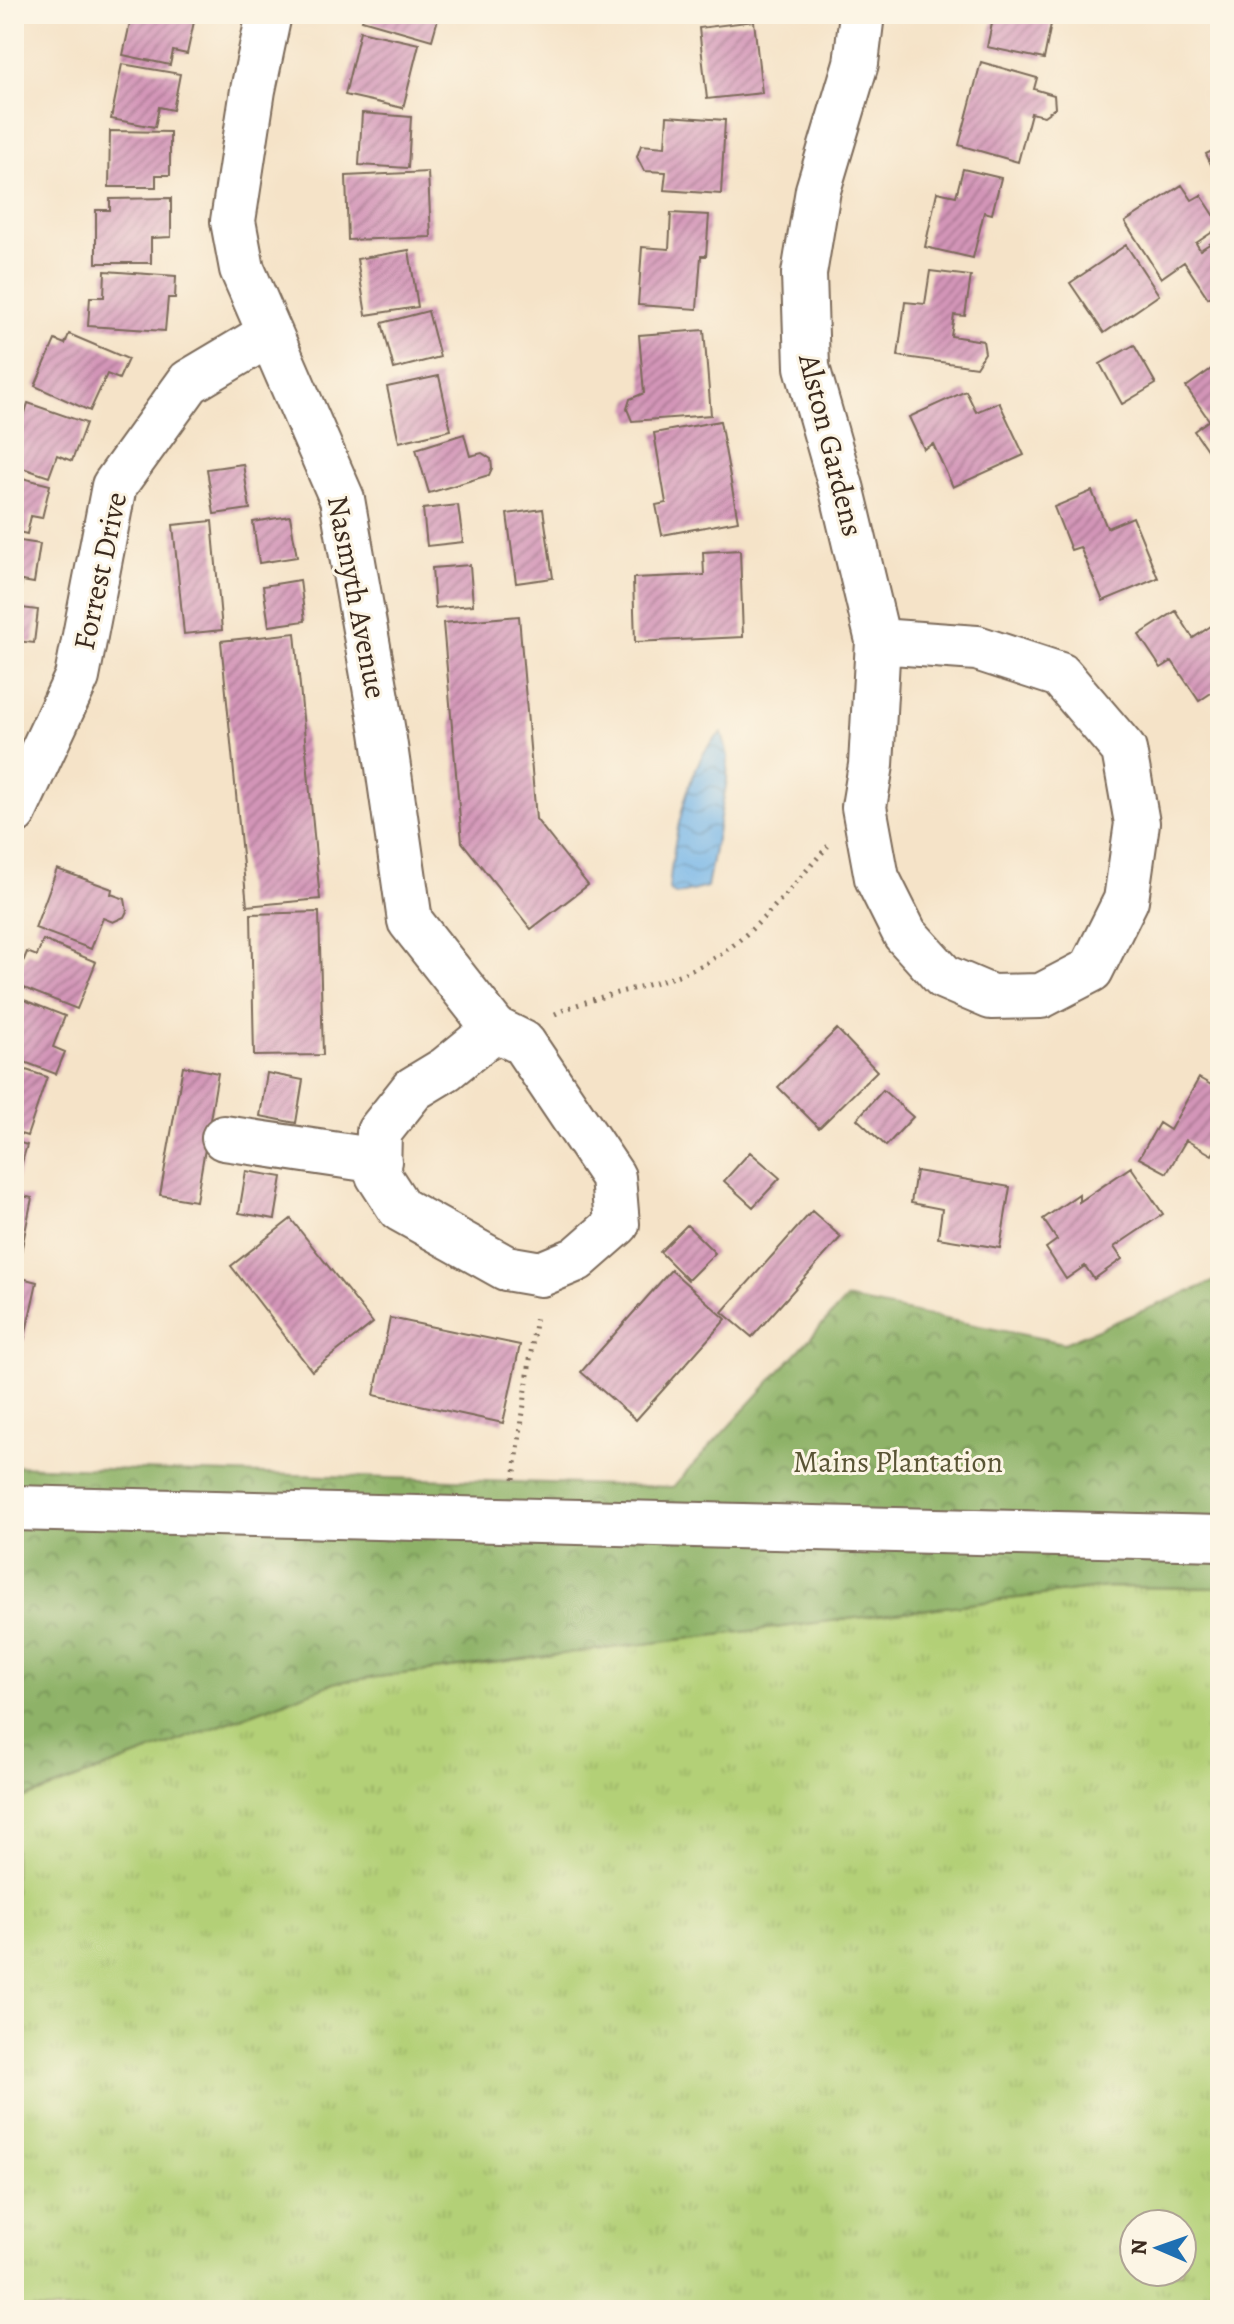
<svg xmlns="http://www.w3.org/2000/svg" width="1234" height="2324" viewBox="0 0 1234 2324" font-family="Alegreya,serif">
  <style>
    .grass { fill: url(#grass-tufts); stroke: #777d4a; stroke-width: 2; fill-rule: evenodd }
    .forest { fill: url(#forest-crowns); stroke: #646e43; stroke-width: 2 }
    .water { fill: url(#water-waves); stroke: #587083; stroke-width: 2 }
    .building { fill: url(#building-hatch) }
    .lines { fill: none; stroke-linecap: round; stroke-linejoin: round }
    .minor-casing { stroke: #7c6b5a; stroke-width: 48 }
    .path { stroke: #7c6b5a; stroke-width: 5; stroke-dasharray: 2 6; stroke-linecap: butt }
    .minor { stroke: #fff; stroke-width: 44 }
    .labels { text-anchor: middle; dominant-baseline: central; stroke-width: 6; stroke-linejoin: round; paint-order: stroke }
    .street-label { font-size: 30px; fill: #3b2a1e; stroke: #fcf5e5 }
    .park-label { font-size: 30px; fill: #595434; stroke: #fcf5e5 }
  </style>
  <defs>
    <pattern id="grass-tufts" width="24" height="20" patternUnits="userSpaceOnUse" patternTransform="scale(2)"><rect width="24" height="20" fill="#b3d077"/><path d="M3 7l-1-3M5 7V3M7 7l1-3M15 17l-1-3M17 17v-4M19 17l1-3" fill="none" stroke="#9bb366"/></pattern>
    <pattern id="forest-crowns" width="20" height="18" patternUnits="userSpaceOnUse" patternTransform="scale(2)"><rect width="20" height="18" fill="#8eb268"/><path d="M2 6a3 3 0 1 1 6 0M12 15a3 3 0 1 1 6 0" fill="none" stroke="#759155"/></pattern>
    <pattern id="water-waves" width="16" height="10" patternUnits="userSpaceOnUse" patternTransform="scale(2)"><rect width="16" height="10" fill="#74b5e8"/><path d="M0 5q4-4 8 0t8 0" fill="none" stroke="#6093bb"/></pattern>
    <pattern id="building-hatch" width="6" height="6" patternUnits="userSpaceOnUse" patternTransform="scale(2)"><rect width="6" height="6" fill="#d395b8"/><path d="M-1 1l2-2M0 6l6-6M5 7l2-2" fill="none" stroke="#ac7a95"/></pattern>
  </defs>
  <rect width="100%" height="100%" fill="#fcf5e5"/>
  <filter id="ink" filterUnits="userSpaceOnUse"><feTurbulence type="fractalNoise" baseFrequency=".0125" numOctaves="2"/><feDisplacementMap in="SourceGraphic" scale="16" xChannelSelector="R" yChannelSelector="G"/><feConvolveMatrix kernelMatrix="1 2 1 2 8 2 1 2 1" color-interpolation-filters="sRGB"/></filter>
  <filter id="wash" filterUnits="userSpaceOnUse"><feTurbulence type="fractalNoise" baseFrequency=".006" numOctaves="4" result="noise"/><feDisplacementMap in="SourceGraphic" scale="32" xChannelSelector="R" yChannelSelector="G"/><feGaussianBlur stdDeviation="1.8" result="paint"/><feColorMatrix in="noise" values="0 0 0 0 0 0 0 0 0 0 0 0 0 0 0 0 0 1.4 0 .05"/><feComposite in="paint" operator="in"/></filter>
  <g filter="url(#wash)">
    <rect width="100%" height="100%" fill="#f5e3c8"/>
    <!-- grass -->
    <path class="grass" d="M1107 1587 1220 1588V2310H14V1802L337 1682ZM1134 2224H1182V2272H1134Z"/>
    <!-- forest -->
    <path class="forest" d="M1220 1279V1588L1107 1587 337 1682 14 1802V1466L673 1487 846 1299 1064 1343Z"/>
    <!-- water -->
    <path class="water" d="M722 733 728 756 727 780 707 887 676 895 669 890C672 851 687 755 722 733Z"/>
    <g id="blocks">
      <!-- building -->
      <path class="building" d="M132 14H180L195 17 187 54 173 51 170 65 123 55Z
        M364 14H434L439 15 432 40 362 20Z
        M994 14H1053L1044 59 987 47Z
        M754 21 762 93 707 99 699 28Z
        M360 31 419 44 403 108 345 95Z
        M981 62 1037 78 1034 89 1054 95 1055 108 1044 116 1031 113 1018 162 959 145Z
        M122 64 180 74 173 110 159 107 155 127 111 119Z
        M362 113 411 117 408 168 359 165Z
        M667 116 725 120 721 194 664 190 666 172 644 171 637 157 641 145 665 147Z
        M110 131 170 132V175H156V187H109Z
        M1220 147V183L1206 154Z
        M963 169 1001 178 992 214 984 212 973 258 925 247 937 192 956 196Z
        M428 172 431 237 348 240 346 176Z
        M1182 185 1192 200 1201 195 1220 224V227L1196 243 1200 250 1219 238 1220 240V290L1208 298 1184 262 1161 278 1125 222Z
        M171 198V237L151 238V263H96V210H110V199Z
        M671 213 709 215 706 256H701L697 309 638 305 642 247 669 249Z
        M1126 245 1159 295 1104 333 1070 283Z
        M409 250 418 307 366 315 357 259Z
        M105 271 176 276 175 298H168L165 331 88 326 90 297H104Z
        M930 271 971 276 965 316 954 315 951 336 983 341 985 353 976 367 898 356 905 302 925 304Z
        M428 311 440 357 394 369 382 323Z
        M704 330 711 415 632 421 627 409 630 399 644 393 639 335Z
        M69 334 128 359 119 379 107 374 90 411 35 386 55 340 65 344Z
        M1134 345 1156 384 1122 404 1100 364Z
        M1217 365 1220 370V468L1194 431 1209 420 1186 387Z
        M439 376 451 430 399 442 387 387Z
        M966 391 976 412 999 402 1024 455 953 487 933 444 924 449 909 417Z
        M28 403 86 423 72 461 57 455 49 477 14 465V409L25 413Z
        M720 421 738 521 662 535 656 505 666 503 654 433Z
        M464 434 470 456 482 453 491 459 492 468 489 475 429 493 416 449Z
        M243 464 250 509 214 514 207 469Z
        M14 476 50 485 42 518 31 516 27 534 14 531Z
        M1092 491 1107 528 1133 517 1158 578 1103 601 1080 547 1071 550 1054 507Z
        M458 505 463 542 427 546 423 509Z
        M543 509 553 578 516 583 507 514Z
        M290 516 297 557 259 563 253 522Z
        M212 521 222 630 184 634 173 525Z
        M14 540 40 544 34 583 22 581 20 594 14 593Z
        M740 550 743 637 635 642 633 578 704 575 703 552Z
        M470 565 473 605 435 608 432 568Z
        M300 580 305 621 269 626 263 586Z
        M14 607 38 610 34 643 17 641 16 656 14 655Z
        M1176 611 1193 638 1220 620V687L1199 701 1172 661 1161 668 1139 635Z
        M519 616 536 819 588 885 531 929 462 842 443 623Z
        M295 633 320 899 247 906 221 641Z
        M57 869 112 889 111 894 125 899 127 911 124 917 113 922 103 918 91 949 35 928Z
        M319 912 323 1055 254 1056 251 914Z
        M43 940 96 962 77 1009 14 984 27 952 37 956Z
        M14 996 65 1016 53 1047 65 1052 56 1074 14 1058Z
        M837 1029 877 1071 819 1128 778 1087Z
        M14 1066 47 1077 27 1136 14 1132Z
        M183 1066 218 1073 196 1201 160 1195Z
        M267 1073 303 1080 296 1123 260 1116Z
        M1199 1078 1220 1090V1146L1218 1145 1212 1155 1186 1140 1167 1173 1139 1158 1159 1123 1170 1130Z
        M883 1090 913 1117 886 1146 857 1119Z
        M14 1141 27 1145 15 1187H14Z
        M750 1152 780 1178 753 1207 724 1181Z
        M1131 1167 1163 1214 1114 1247 1122 1259 1094 1279 1085 1266 1066 1279 1046 1248 1057 1240 1043 1219 1079 1194V1202Z
        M246 1171 282 1177 275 1219 239 1213Z
        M916 1171 1010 1187 1000 1248 938 1238 942 1209 911 1203Z
        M14 1194 32 1198 18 1267 14 1266Z
        M812 1211 841 1237 752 1337 722 1312Z
        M291 1219 373 1323 312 1371 231 1266Z
        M687 1225 715 1253 688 1280 660 1252Z
        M671 1270 726 1319 636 1420 581 1372Z
        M14 1276 37 1282 24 1341 14 1339Z
        M390 1318 520 1345 503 1423 374 1395Z"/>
    </g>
  </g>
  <g filter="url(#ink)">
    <use href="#blocks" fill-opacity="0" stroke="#7c6b5a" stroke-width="2"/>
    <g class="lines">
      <defs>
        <path id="minor" d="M269 14 253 90 233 221 242 269 342 499 383 732 410 921 495 1029
          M862 14 856 63 818 190 804 274 807 367 842 490 878 641
          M878 641 977 648 1060 675 1124 750 1137 823 1126 900 1091 970 1041 996 991 997 944 977 905 934 877 878 864 807 871 765Z
          M14 812 77 677 114 486 189 382 268 335
          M495 1029 523 1043 613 1177 617 1224 577 1259 541 1274 506 1268 400 1209 378 1175 379 1132 413 1089 446 1069Z
          M224 1138 379 1161
          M14 1508 1220 1538"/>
      </defs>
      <!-- minor casing -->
      <use href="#minor" class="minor-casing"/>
      <!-- path -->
      <path class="path" d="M555 1014C603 991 660 988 708 962 753 937 794 884 828 846
        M514 1479 536 1315"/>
      <!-- minor -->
      <use href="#minor" class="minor"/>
    </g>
  </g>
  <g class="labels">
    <!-- street labels -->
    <g class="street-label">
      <text transform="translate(831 445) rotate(76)">Alston Gardens</text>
      <text transform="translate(100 571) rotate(-78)">Forrest Drive</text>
      <text transform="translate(357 597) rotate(79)">Nasmyth Avenue</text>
    </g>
    <!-- park labels -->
    <g class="park-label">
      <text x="898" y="1462">Mains Plantation</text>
    </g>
  </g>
  <!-- margin -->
  <rect width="1234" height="2324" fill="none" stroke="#fcf5e5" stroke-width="48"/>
  <!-- north arrow -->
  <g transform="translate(1158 2248) rotate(272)"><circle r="38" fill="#fcf5e5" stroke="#afa495" stroke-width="2"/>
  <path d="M0-6L14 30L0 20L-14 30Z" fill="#1f6fb2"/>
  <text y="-12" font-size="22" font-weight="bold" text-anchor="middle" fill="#3b2a1e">N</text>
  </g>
</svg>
